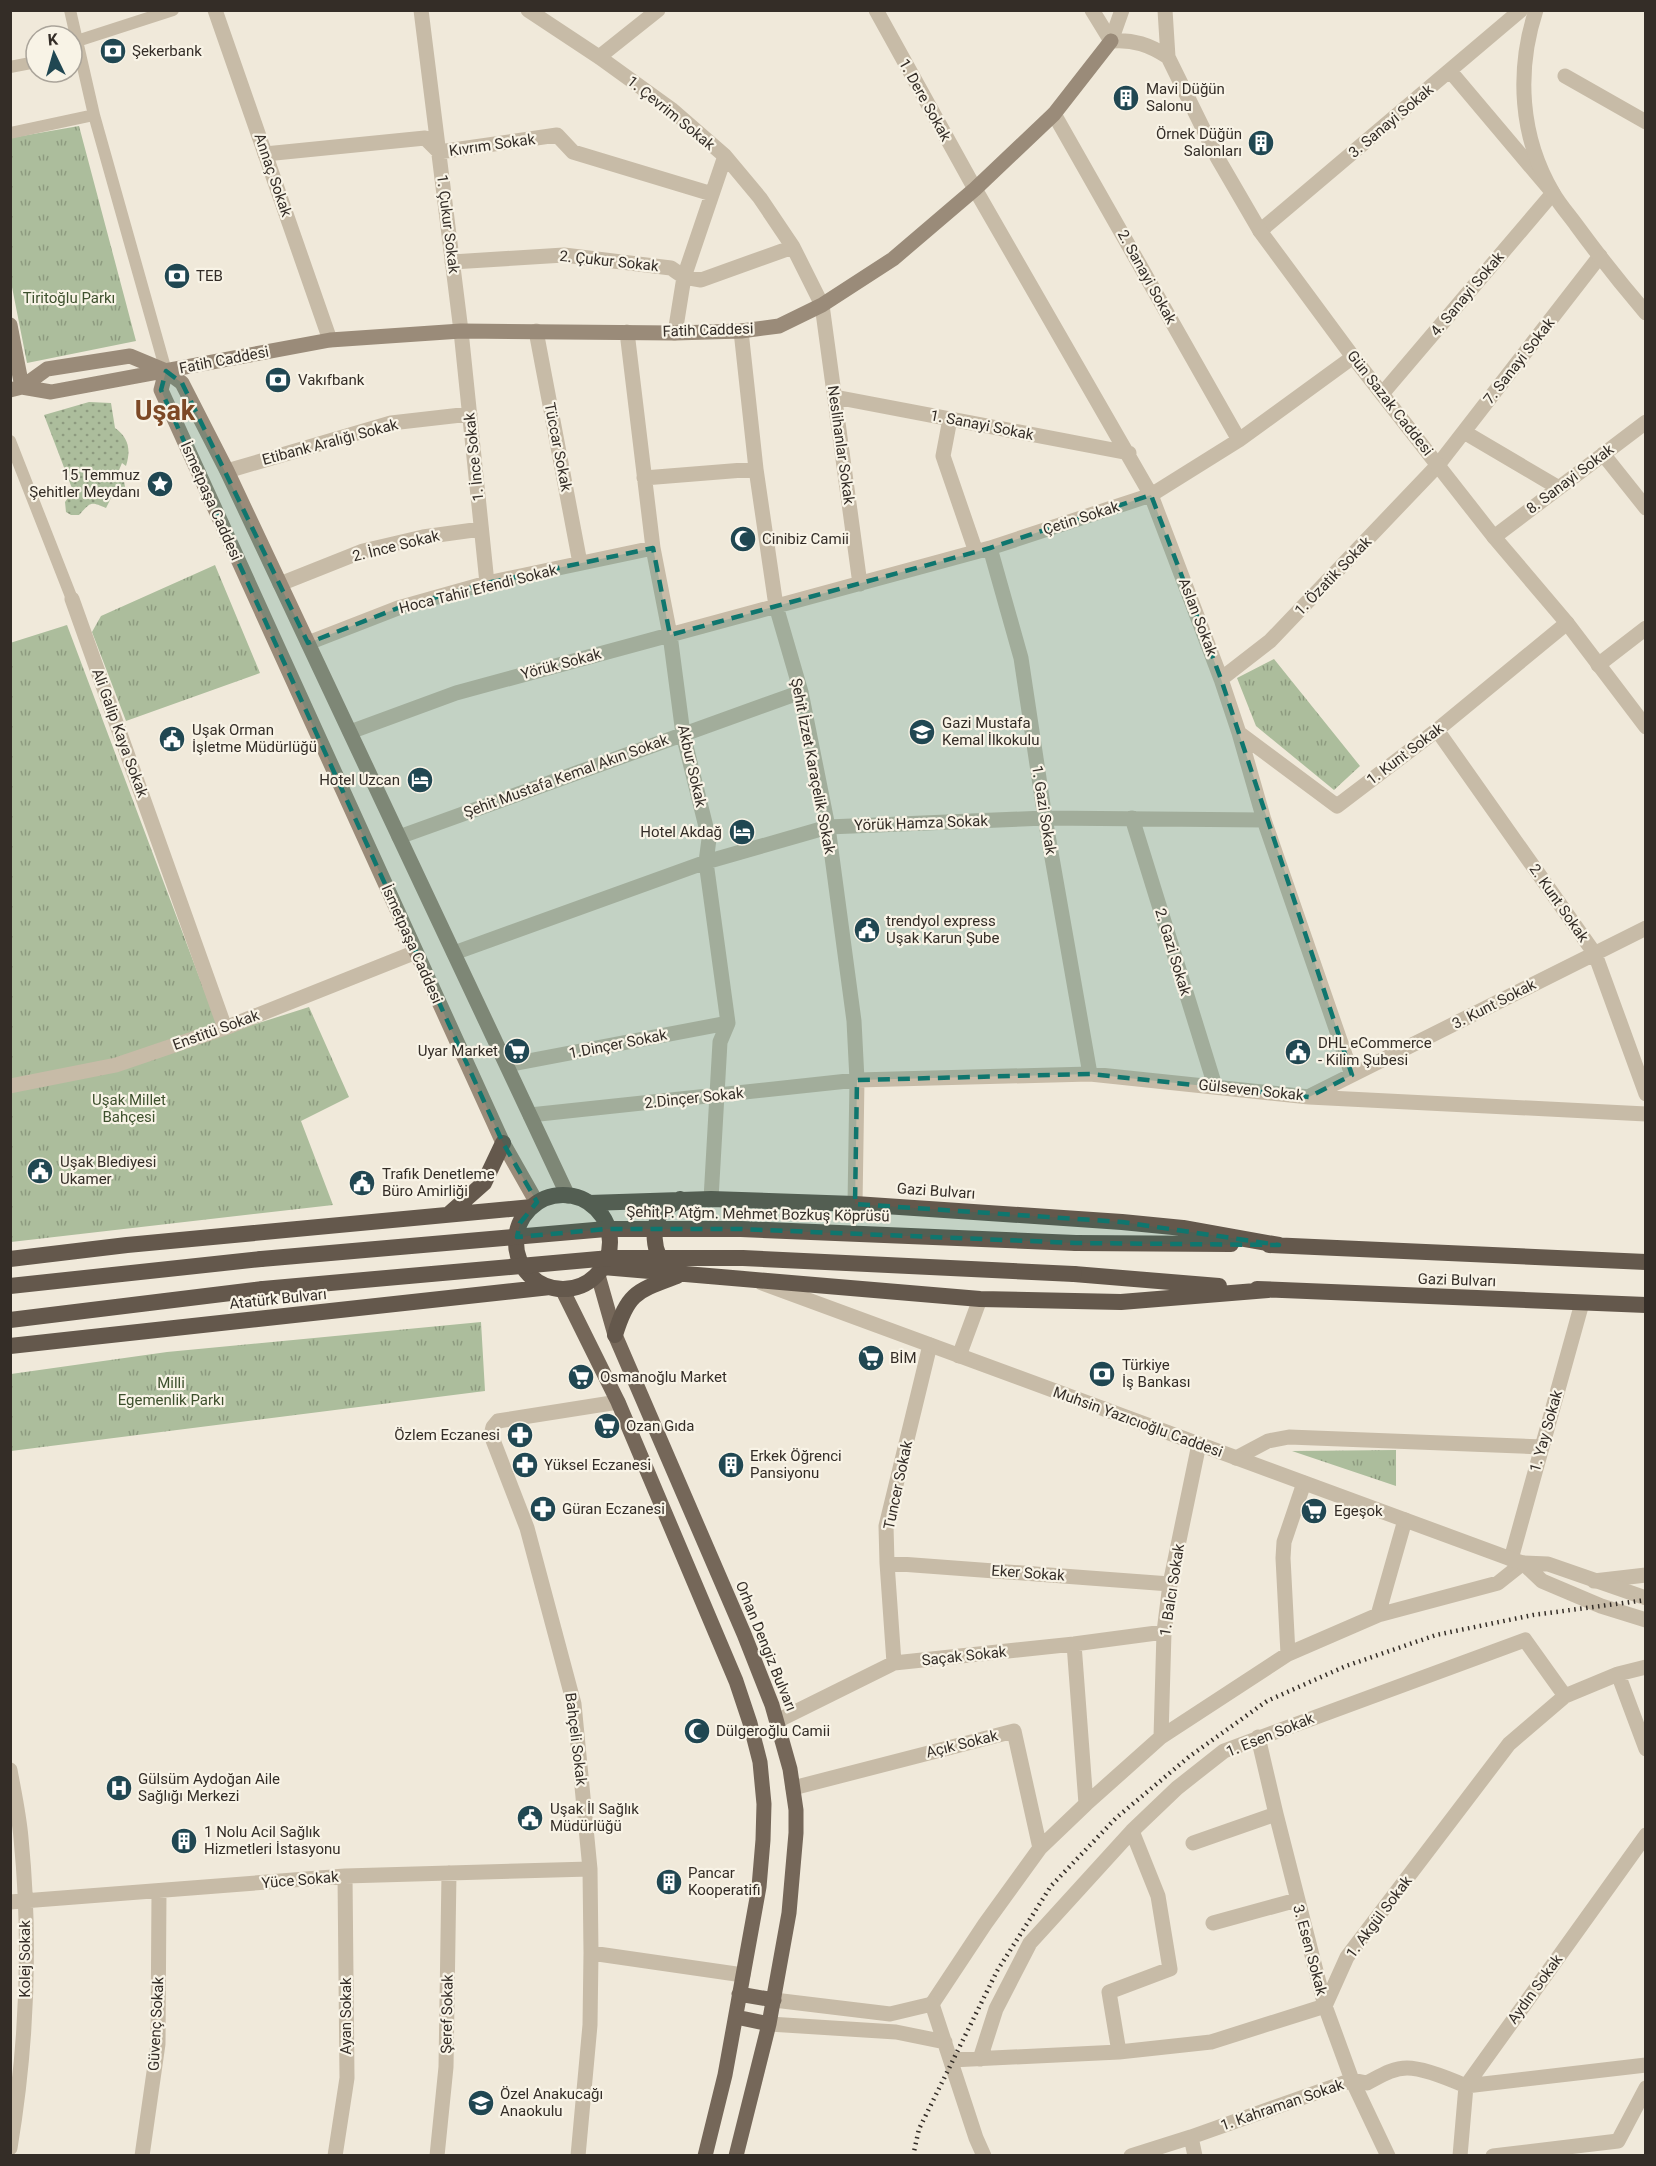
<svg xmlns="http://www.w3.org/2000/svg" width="1656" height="2166" viewBox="0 0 1656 2166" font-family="Roboto,sans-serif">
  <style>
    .grass { fill: url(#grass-tufts) }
    .garden { fill: url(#garden-dots) }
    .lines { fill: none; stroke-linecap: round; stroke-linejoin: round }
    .pedestrian { stroke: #c7bba7; stroke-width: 12 }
    .minor { stroke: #c7bba7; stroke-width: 15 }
    .tertiary { stroke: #c7bba7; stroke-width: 15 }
    .secondary { stroke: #9a8b79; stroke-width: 15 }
    .primary { stroke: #756759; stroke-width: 15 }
    .trunk { stroke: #64584c; stroke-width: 16 }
    .rail { stroke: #342d27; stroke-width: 4.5; stroke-dasharray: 1.5 4.5; stroke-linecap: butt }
    .trunk-bridge { stroke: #64584c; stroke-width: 16 }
    .marked { fill: #0f766e; fill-opacity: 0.2; stroke: #0f766e; stroke-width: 4.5; stroke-dasharray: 12 8; stroke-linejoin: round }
    .labels { text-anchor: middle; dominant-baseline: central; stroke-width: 4.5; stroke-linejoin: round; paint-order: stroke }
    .poi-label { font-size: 15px; fill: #342d27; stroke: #f8f3e6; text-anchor: start }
    .street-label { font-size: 15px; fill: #342d27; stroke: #f8f3e6 }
    .park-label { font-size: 15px; fill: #3d502d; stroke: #f8f3e6 }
    .town-label { font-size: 27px; font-weight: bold; fill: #7d4926; stroke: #f8f3e6 }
  </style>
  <defs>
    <pattern id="grass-tufts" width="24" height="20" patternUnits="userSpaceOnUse" patternTransform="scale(1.5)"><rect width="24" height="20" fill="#acbd9c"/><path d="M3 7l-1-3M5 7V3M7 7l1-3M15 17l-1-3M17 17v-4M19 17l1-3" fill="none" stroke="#8d9a7f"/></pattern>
    <pattern id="garden-dots" width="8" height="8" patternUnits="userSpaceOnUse" patternTransform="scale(1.5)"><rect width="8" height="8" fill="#acbd9c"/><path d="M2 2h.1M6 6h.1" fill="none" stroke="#8d9a7f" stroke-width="1.8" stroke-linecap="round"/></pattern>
  </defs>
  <rect width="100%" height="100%" fill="#f0e9da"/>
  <!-- grass -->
  <path class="grass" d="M79 126 136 341 27 363 11 282 10 138Z
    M215 565 260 673 126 721 92 632 101 616Z
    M67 625 221 1035 309 1007 349 1097 301 1121 333 1205 11 1242 10 643Z
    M1274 659 1360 766 1334 790 1256 726 1237 678Z
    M481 1322 485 1391 11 1451V1374L167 1352Z
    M1396 1450V1486L1292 1451Z"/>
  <!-- garden -->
  <path class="garden" d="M89 402 111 403 115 428C129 438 131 450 126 466L122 463 117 475 123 476 126 492 120 495 113 494 106 508C90 501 91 502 79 515H71L66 512 65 502 73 491 44 415Z"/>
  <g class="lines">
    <!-- pedestrian -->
    <path class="pedestrian" d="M70 10 94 115 166 371
      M77 41 173 10
      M10 67 36 62
      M10 133 94 115
      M10 441 72 599"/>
    <!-- minor -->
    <path class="minor" d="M421 10 461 331 487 583
      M528 10 599 57 671 109 725 156 760 198 793 247 822 305 860 584
      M876 10 975 189 1151 495 1221 679 1239 733 1264 820 1352 1075
      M1092 10 1111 41
      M599 57 658 10
      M1565 76 1646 122
      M1054 114 1239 440
      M265 154 425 138 439 152 557 135 573 152 712 194
      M1260 231 1521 10
      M452 262 564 255 671 268 684 277 701 280 793 247
      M536 331 580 563
      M741 331 756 469 776 606 801 692 828 827 854 1021 857 1080 855 1204
      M627 332 653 548 670 635 683 734 709 839 706 862 728 1023 720 1042 711 1199
      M675 333 684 277 725 156
      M1382 394 1553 193 1450 71
      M835 397 1129 453
      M950 419 943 456 976 552
      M1464 432 1559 488
      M1603 454 1646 508
      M227 471 391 423 470 414
      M644 478 756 469
      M1494 537 1646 422
      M990 548 1021 658 1045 818 1090 1074
      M280 584 363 551 423 537 481 529
      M72 599 225 1028
      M308 643 398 608 487 583 653 548
      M1598 665 1646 628
      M1221 679 1270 641 1438 465 1600 256
      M1437 730 1595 954 1646 1094
      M350 732 456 693 990 548 1151 495 1239 440 1353 357
      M1239 733 1337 806 1437 730 1567 623
      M1132 818 1215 1086
      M399 837 801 692
      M454 953 706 862 828 827 1045 818 1264 820
      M507 1065 728 1023
      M10 1086 116 1065 225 1028 416 952
      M1310 1096 1646 928
      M530 1115 857 1080 1090 1074 1309 1097 1646 1114
      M959 1356 980 1299
      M1236 1458 1268 1441 1289 1437 1542 1447
      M1511 1559 1582 1303
      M887 1563 1170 1584
      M1594 1581 1646 1575
      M1378 1615 1405 1520
      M1074 1644 1086 1804
      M1288 1654 1283 1558 1284 1542 1304 1483
      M894 1663 887 1563 886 1526 930 1345
      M1618 1674 1646 1749
      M777 1721 894 1663 1074 1644 1164 1632
      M1161 1737 1164 1632 1170 1584 1199 1444
      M1258 1737 1276 1814 1325 2006 1352 2080 1388 2156
      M10 1770C14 1792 19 1815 21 1838 31 1941 27 2046 10 2148
      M793 1788 1014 1731 1040 1848
      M1193 1843 1276 1814
      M10 1902 345 1876 590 1869
      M1213 1923 1297 1900
      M591 1953 743 1975
      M932 2004 985 1924 1040 1848 1086 1804 1161 1737 1288 1654 1378 1615 1498 1583 1523 1563
      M1119 2052 1109 1992 1170 1969 1158 1896 1132 1831
      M980 2059 996 2009 1030 1943 1132 1831 1177 1788 1224 1751 1525 1640 1565 1696
      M951 2060 1119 2052 1211 2042 1325 2006 1347 1957 1509 1744 1565 1696 1618 1674 1646 1667
      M1191 2137 1195 2156
      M142 2156 158 2044 159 1891
      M335 2156 347 2078 345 1876
      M437 2156 446 2067 449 1873
      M578 2156 590 2025 591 1953 590 1869 574 1704 527 1528 491 1435 493 1427 498 1421 618 1402
      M1131 2156 1191 2137 1352 2080 1367 2083C1379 2077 1392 2068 1407 2068 1424 2068 1450 2079 1466 2086L1646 2065
      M1460 2156 1466 2086 1646 1835
      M1493 2156 1618 2141 1646 2088"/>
    <!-- tertiary -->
    <path class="tertiary" d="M215 10 330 340
      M1122 10 1111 41C1133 39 1150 45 1168 57
      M1165 10 1168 57 1217 157 1260 231 1353 357 1494 537 1567 623 1646 727
      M1536 10C1516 71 1520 137 1553 193 1560 205 1569 215 1577 226 1599 256 1622 285 1646 313
      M762 1283 1511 1559 1523 1563 1548 1564 1646 1598
      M1523 1563 1542 1581 1601 1606 1646 1620
      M774 2000 890 2014 932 2004 976 2138 984 2156
      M769 2024 896 2032 945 2042"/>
    <!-- secondary -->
    <path class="secondary" d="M10 325 22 387
      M166 371 161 390 503 1143 537 1203
      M22 387 51 392 330 340 461 331 675 333 741 331 779 326 822 305 893 259 975 189 1054 114 1111 41
      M10 390 22 387 47 369 130 356 166 371 182 383 227 471 568 1196"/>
    <!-- primary -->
    <path class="primary" d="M598 1275 615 1335 744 1634 772 1705 790 1769 796 1810V1833L789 1913 769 2024 736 2156
      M562 1289 618 1402 736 1681 750 1723 760 1762 764 1804 763 1840 759 1887 725 2075 705 2156
      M739 1994 774 2000
      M736 2017 769 2024"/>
    <!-- trunk -->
    <path class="trunk" d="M516 1242a47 47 0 1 1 94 0a47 47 0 1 1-94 0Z
      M589 1203 711 1199 855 1204 1122 1222 1183 1228 1279 1245
      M449 1214 484 1183 503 1143
      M1076 1243 1231 1244
      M1269 1245 1646 1262
      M10 1259 127 1245 532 1207
      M668 1266C652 1256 650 1223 664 1210 669 1206 675 1203 680 1199
      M603 1267 980 1299 1121 1302 1268 1290
      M1074 1274 1219 1286
      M10 1286 261 1259
      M1257 1289 1646 1305
      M10 1320 263 1289
      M615 1335C628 1292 637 1291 677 1276
      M10 1346 550 1287"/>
    <!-- rail -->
    <path class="rail" d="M913 2156 919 2129 997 1971 1051 1886 1116 1818 1190 1756 1267 1701 1346 1666 1436 1635 1533 1615 1646 1600"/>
    <!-- trunk-bridge -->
    <path class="trunk-bridge" d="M261 1259 606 1229H741L1076 1243
      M263 1289 610 1258H743L1074 1274"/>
  </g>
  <!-- marked area -->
  <path class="marked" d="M166 371 182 383 308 643 398 608 487 583 653 548 670 635 990 548 1151 495 1221 679 1352 1075 1309 1097 1090 1074 857 1080 855 1204 1122 1222 1279 1245 1076 1243 741 1229H606L517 1237 520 1223 537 1202 503 1143 226 535 161 390Z"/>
  <!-- icons -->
  <defs>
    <symbol id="bank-disc" viewBox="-11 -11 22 22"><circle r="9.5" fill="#204752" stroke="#f8f3e6"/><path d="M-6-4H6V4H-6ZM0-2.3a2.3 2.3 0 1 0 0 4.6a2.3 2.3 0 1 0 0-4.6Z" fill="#fff"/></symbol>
    <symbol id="building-disc" viewBox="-11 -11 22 22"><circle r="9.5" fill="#204752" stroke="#f8f3e6"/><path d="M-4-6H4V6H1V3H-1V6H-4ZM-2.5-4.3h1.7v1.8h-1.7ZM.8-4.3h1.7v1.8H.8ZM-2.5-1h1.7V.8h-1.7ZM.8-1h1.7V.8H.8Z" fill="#fff"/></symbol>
    <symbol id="sight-disc" viewBox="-11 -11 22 22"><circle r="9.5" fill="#204752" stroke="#f8f3e6"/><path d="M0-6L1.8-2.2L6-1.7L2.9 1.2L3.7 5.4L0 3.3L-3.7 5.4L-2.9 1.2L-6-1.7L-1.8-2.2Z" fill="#fff"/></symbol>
    <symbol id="mosque-disc" viewBox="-11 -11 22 22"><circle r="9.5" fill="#204752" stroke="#f8f3e6"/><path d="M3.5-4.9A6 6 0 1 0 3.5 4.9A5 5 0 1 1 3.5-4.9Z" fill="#fff"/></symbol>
    <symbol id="school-disc" viewBox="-11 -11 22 22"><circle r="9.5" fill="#204752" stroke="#f8f3e6"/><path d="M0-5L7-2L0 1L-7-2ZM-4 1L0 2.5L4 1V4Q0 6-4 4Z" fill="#fff"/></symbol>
    <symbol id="civic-disc" viewBox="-11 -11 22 22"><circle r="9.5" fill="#204752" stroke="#f8f3e6"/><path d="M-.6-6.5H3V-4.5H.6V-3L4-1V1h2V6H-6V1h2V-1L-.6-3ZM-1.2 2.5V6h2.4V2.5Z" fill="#fff"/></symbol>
    <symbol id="hotel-disc" viewBox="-11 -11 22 22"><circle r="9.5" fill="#204752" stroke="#f8f3e6"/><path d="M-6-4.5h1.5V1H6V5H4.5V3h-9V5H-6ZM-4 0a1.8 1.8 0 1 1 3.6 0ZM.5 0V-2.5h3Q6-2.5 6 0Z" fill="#fff"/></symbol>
    <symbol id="supermarket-disc" viewBox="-11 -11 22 22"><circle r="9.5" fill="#204752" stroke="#f8f3e6"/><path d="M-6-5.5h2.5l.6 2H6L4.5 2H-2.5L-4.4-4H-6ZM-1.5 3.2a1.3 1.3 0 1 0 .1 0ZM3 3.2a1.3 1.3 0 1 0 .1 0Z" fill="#fff"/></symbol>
    <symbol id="pharmacy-disc" viewBox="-11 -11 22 22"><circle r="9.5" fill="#204752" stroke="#f8f3e6"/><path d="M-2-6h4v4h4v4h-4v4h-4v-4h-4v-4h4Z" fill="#fff"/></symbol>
    <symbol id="hospital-disc" viewBox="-11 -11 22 22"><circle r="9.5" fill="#204752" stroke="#f8f3e6"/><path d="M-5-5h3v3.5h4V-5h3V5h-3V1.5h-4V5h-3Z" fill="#fff"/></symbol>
  </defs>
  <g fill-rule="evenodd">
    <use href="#bank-disc" x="98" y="36" width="30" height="30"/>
    <use href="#building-disc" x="1111" y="83" width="30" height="30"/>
    <use href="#building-disc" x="1246" y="128" width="30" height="30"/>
    <use href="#bank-disc" x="162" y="261" width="30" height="30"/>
    <use href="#bank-disc" x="263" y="365" width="30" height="30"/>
    <use href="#sight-disc" x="145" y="469" width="30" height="30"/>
    <use href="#mosque-disc" x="728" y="524" width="30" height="30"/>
    <use href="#school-disc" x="907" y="717" width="30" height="30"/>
    <use href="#civic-disc" x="157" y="724" width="30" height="30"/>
    <use href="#hotel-disc" x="405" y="765" width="30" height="30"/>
    <use href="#hotel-disc" x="727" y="817" width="30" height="30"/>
    <use href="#civic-disc" x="852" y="915" width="30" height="30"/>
    <use href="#supermarket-disc" x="502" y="1036" width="30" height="30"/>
    <use href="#civic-disc" x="1283" y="1037" width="30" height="30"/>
    <use href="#civic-disc" x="25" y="1156" width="30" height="30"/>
    <use href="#civic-disc" x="347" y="1168" width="30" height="30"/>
    <use href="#supermarket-disc" x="856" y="1343" width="30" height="30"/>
    <use href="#bank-disc" x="1087" y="1359" width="30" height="30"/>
    <use href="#supermarket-disc" x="566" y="1362" width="30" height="30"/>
    <use href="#supermarket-disc" x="592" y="1411" width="30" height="30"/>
    <use href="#pharmacy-disc" x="505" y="1420" width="30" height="30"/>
    <use href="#pharmacy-disc" x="510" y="1450" width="30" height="30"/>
    <use href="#building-disc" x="716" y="1450" width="30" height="30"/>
    <use href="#pharmacy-disc" x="528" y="1494" width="30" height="30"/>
    <use href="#supermarket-disc" x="1299" y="1496" width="30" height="30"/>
    <use href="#mosque-disc" x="682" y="1716" width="30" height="30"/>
    <use href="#hospital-disc" x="104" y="1773" width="30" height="30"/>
    <use href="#civic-disc" x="515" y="1803" width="30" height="30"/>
    <use href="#building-disc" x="169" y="1826" width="30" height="30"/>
    <use href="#building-disc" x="654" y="1867" width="30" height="30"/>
    <use href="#school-disc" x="466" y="2088" width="30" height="30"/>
  </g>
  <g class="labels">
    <!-- poi labels -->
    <g class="poi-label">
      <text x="132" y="51">Şekerbank</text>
      <text x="1146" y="89">Mavi Düğün<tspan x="1146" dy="17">Salonu</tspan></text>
      <text x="1242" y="134" text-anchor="end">Örnek Düğün<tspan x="1242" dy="17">Salonları</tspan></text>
      <text x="196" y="276">TEB</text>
      <text x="298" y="380">Vakıfbank</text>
      <text x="140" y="475" text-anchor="end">15 Temmuz<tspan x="140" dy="17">Şehitler Meydanı</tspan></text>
      <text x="762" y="539">Cinibiz Camii</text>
      <text x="942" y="723">Gazi Mustafa<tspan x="942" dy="17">Kemal İlkokulu</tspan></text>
      <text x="192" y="730">Uşak Orman<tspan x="192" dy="17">İşletme Müdürlüğü</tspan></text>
      <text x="400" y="780" text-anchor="end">Hotel Uzcan</text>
      <text x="722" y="832" text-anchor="end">Hotel Akdağ</text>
      <text x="886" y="921">trendyol express<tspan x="886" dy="17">Uşak Karun Şube</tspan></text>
      <text x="1318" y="1043">DHL eCommerce<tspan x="1318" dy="17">- Kilim Şubesi</tspan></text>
      <text x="498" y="1051" text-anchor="end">Uyar Market</text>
      <text x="60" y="1162">Uşak Blediyesi<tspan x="60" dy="17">Ukamer</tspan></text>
      <text x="382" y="1174">Trafik Denetleme<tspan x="382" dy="17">Büro Amirliği</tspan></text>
      <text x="890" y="1358">BİM</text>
      <text x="1122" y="1365">Türkiye<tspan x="1122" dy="17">İş Bankası</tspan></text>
      <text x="600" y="1377">Osmanoğlu Market</text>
      <text x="626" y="1426">Ozan Gıda</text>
      <text x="500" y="1435" text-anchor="end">Özlem Eczanesi</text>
      <text x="750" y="1456">Erkek Öğrenci<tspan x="750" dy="17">Pansiyonu</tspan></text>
      <text x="544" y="1465">Yüksel Eczanesi</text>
      <text x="562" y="1509">Güran Eczanesi</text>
      <text x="1334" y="1511">Egeşok</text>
      <text x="716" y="1731">Dülgeroğlu Camii</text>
      <text x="138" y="1779">Gülsüm Aydoğan Aile<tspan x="138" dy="17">Sağlığı Merkezi</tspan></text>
      <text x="550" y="1809">Uşak İl Sağlık<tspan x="550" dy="17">Müdürlüğü</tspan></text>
      <text x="204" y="1832">1 Nolu Acil Sağlık<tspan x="204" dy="17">Hizmetleri İstasyonu</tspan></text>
      <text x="688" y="1873">Pancar<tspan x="688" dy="17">Kooperatifi</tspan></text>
      <text x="500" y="2094">Özel Anakucağı<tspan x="500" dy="17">Anaokulu</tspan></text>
    </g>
    <!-- street labels -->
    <g class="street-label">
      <text transform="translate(925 100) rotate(61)">1. Dere Sokak</text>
      <text transform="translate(671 113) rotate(39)">1. Çevrim Sokak</text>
      <text transform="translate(1391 121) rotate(-40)">3. Sanayi Sokak</text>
      <text transform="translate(492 145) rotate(-8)">Kıvrım Sokak</text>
      <text transform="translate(273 175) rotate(71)">Annaç Sokak</text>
      <text transform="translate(448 224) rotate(83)">1. Çukur Sokak</text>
      <text transform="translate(609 261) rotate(6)">2. Çukur Sokak</text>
      <text transform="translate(1147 277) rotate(61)">2. Sanayi Sokak</text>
      <text transform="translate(1467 294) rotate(-50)">4. Sanayi Sokak</text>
      <text transform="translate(708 330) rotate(-2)">Fatih Caddesi</text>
      <text transform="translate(224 360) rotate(-11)">Fatih Caddesi</text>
      <text transform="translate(1519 361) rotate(-52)">7. Sanayi Sokak</text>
      <text transform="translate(1390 403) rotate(52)">Gün Sazak Caddesi</text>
      <text transform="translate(982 425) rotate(11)">1. Sanayi Sokak</text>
      <text transform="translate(330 442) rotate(-15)">Etibank Aralığı Sokak</text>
      <text transform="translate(841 445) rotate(82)">Neslihanlar Sokak</text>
      <text transform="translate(558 447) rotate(79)">Tüccar Sokak</text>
      <text transform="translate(474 457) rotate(-96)">1. İnce Sokak</text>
      <text transform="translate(1570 479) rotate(-37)">8. Sanayi Sokak</text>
      <text transform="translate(211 501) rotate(66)">İsmetpaşa Caddesi</text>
      <text transform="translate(1081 518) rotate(-18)">Çetin Sokak</text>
      <text transform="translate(396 546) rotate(-14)">2. İnce Sokak</text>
      <text transform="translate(1333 576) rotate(-46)">1. Özatik Sokak</text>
      <text transform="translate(478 589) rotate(-14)">Hoca Tahir Efendi Sokak</text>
      <text transform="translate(1198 617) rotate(69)">Aslan Sokak</text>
      <text transform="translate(561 664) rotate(-15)">Yörük Sokak</text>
      <text transform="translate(120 733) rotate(70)">Ali Galip Kaya Sokak</text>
      <text transform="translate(1405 754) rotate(-37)">1. Kunt Sokak</text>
      <text transform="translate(692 766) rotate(77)">Akbur Sokak</text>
      <text transform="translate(813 766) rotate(79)">Şehit İzzet Karaçelik Sokak</text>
      <text transform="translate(566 776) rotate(-20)">Şehit Mustafa Kemal Akın Sokak</text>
      <text transform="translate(1044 810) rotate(81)">1. Gazi Sokak</text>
      <text transform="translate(921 823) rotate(-2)">Yörük Hamza Sokak</text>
      <text transform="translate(1559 903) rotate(55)">2. Kunt Sokak</text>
      <text transform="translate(412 944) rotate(66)">İsmetpaşa Caddesi</text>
      <text transform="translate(1173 952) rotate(73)">2. Gazi Sokak</text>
      <text transform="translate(1494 1004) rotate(-27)">3. Kunt Sokak</text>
      <text transform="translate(216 1030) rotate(-20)">Enstitü Sokak</text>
      <text transform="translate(618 1044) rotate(-11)">1.Dinçer Sokak</text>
      <text transform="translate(1251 1090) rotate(6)">Gülseven Sokak</text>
      <text transform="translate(694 1098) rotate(-6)">2.Dinçer Sokak</text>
      <text transform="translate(936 1191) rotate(4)">Gazi Bulvarı</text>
      <text transform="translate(758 1214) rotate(1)">Şehit P. Atğm. Mehmet Bozkuş Köprüsü</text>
      <text transform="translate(1457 1280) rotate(2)">Gazi Bulvarı</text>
      <text transform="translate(278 1299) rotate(-6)">Atatürk Bulvarı</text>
      <text transform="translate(1138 1422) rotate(20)">Muhsin Yazıcıoğlu Caddesi</text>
      <text transform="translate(1546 1431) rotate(-74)">1. Yay Sokak</text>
      <text transform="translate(898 1485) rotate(-78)">Tuncer Sokak</text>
      <text transform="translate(1028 1573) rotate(4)">Eker Sokak</text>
      <text transform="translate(1172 1590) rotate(-81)">1. Balcı Sokak</text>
      <text transform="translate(766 1646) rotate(68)">Orhan Dengiz Bulvarı</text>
      <text transform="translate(964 1656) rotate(-6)">Saçak Sokak</text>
      <text transform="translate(1270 1735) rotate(-22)">1. Esen Sokak</text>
      <text transform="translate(576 1739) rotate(83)">Bahçeli Sokak</text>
      <text transform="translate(962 1744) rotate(-14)">Açık Sokak</text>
      <text transform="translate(300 1880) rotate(-5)">Yüce Sokak</text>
      <text transform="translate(1379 1917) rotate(-53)">1. Akgül Sokak</text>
      <text transform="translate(1310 1950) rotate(75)">3. Esen Sokak</text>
      <text transform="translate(25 1959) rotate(-90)">Kolej Sokak</text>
      <text transform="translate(1535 1989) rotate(-54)">Aydın Sokak</text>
      <text transform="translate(447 2014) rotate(-89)">Şeref Sokak</text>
      <text transform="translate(346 2016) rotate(-90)">Ayan Sokak</text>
      <text transform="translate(156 2024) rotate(-87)">Güvenç Sokak</text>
      <text transform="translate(1282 2105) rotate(-19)">1. Kahraman Sokak</text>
    </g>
    <!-- park labels -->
    <g class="park-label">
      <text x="69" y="298">Tiritoğlu Parkı</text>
      <text x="129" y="1100">Uşak Millet<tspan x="129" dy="17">Bahçesi</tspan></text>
      <text x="171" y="1383">Milli<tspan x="171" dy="17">Egemenlik Parkı</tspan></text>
    </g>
    <!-- town labels -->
    <g class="town-label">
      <text x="165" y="411">Uşak</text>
    </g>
  </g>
  <!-- border -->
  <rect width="1656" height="2166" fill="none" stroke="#342d27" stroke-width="24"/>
  <!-- north arrow -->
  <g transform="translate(54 54) rotate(355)"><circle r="28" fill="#f8f3e6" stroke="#aaa49a" stroke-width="1.5"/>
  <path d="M0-4.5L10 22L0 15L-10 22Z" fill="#204752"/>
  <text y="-9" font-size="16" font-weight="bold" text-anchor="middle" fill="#342d27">K</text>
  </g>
</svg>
